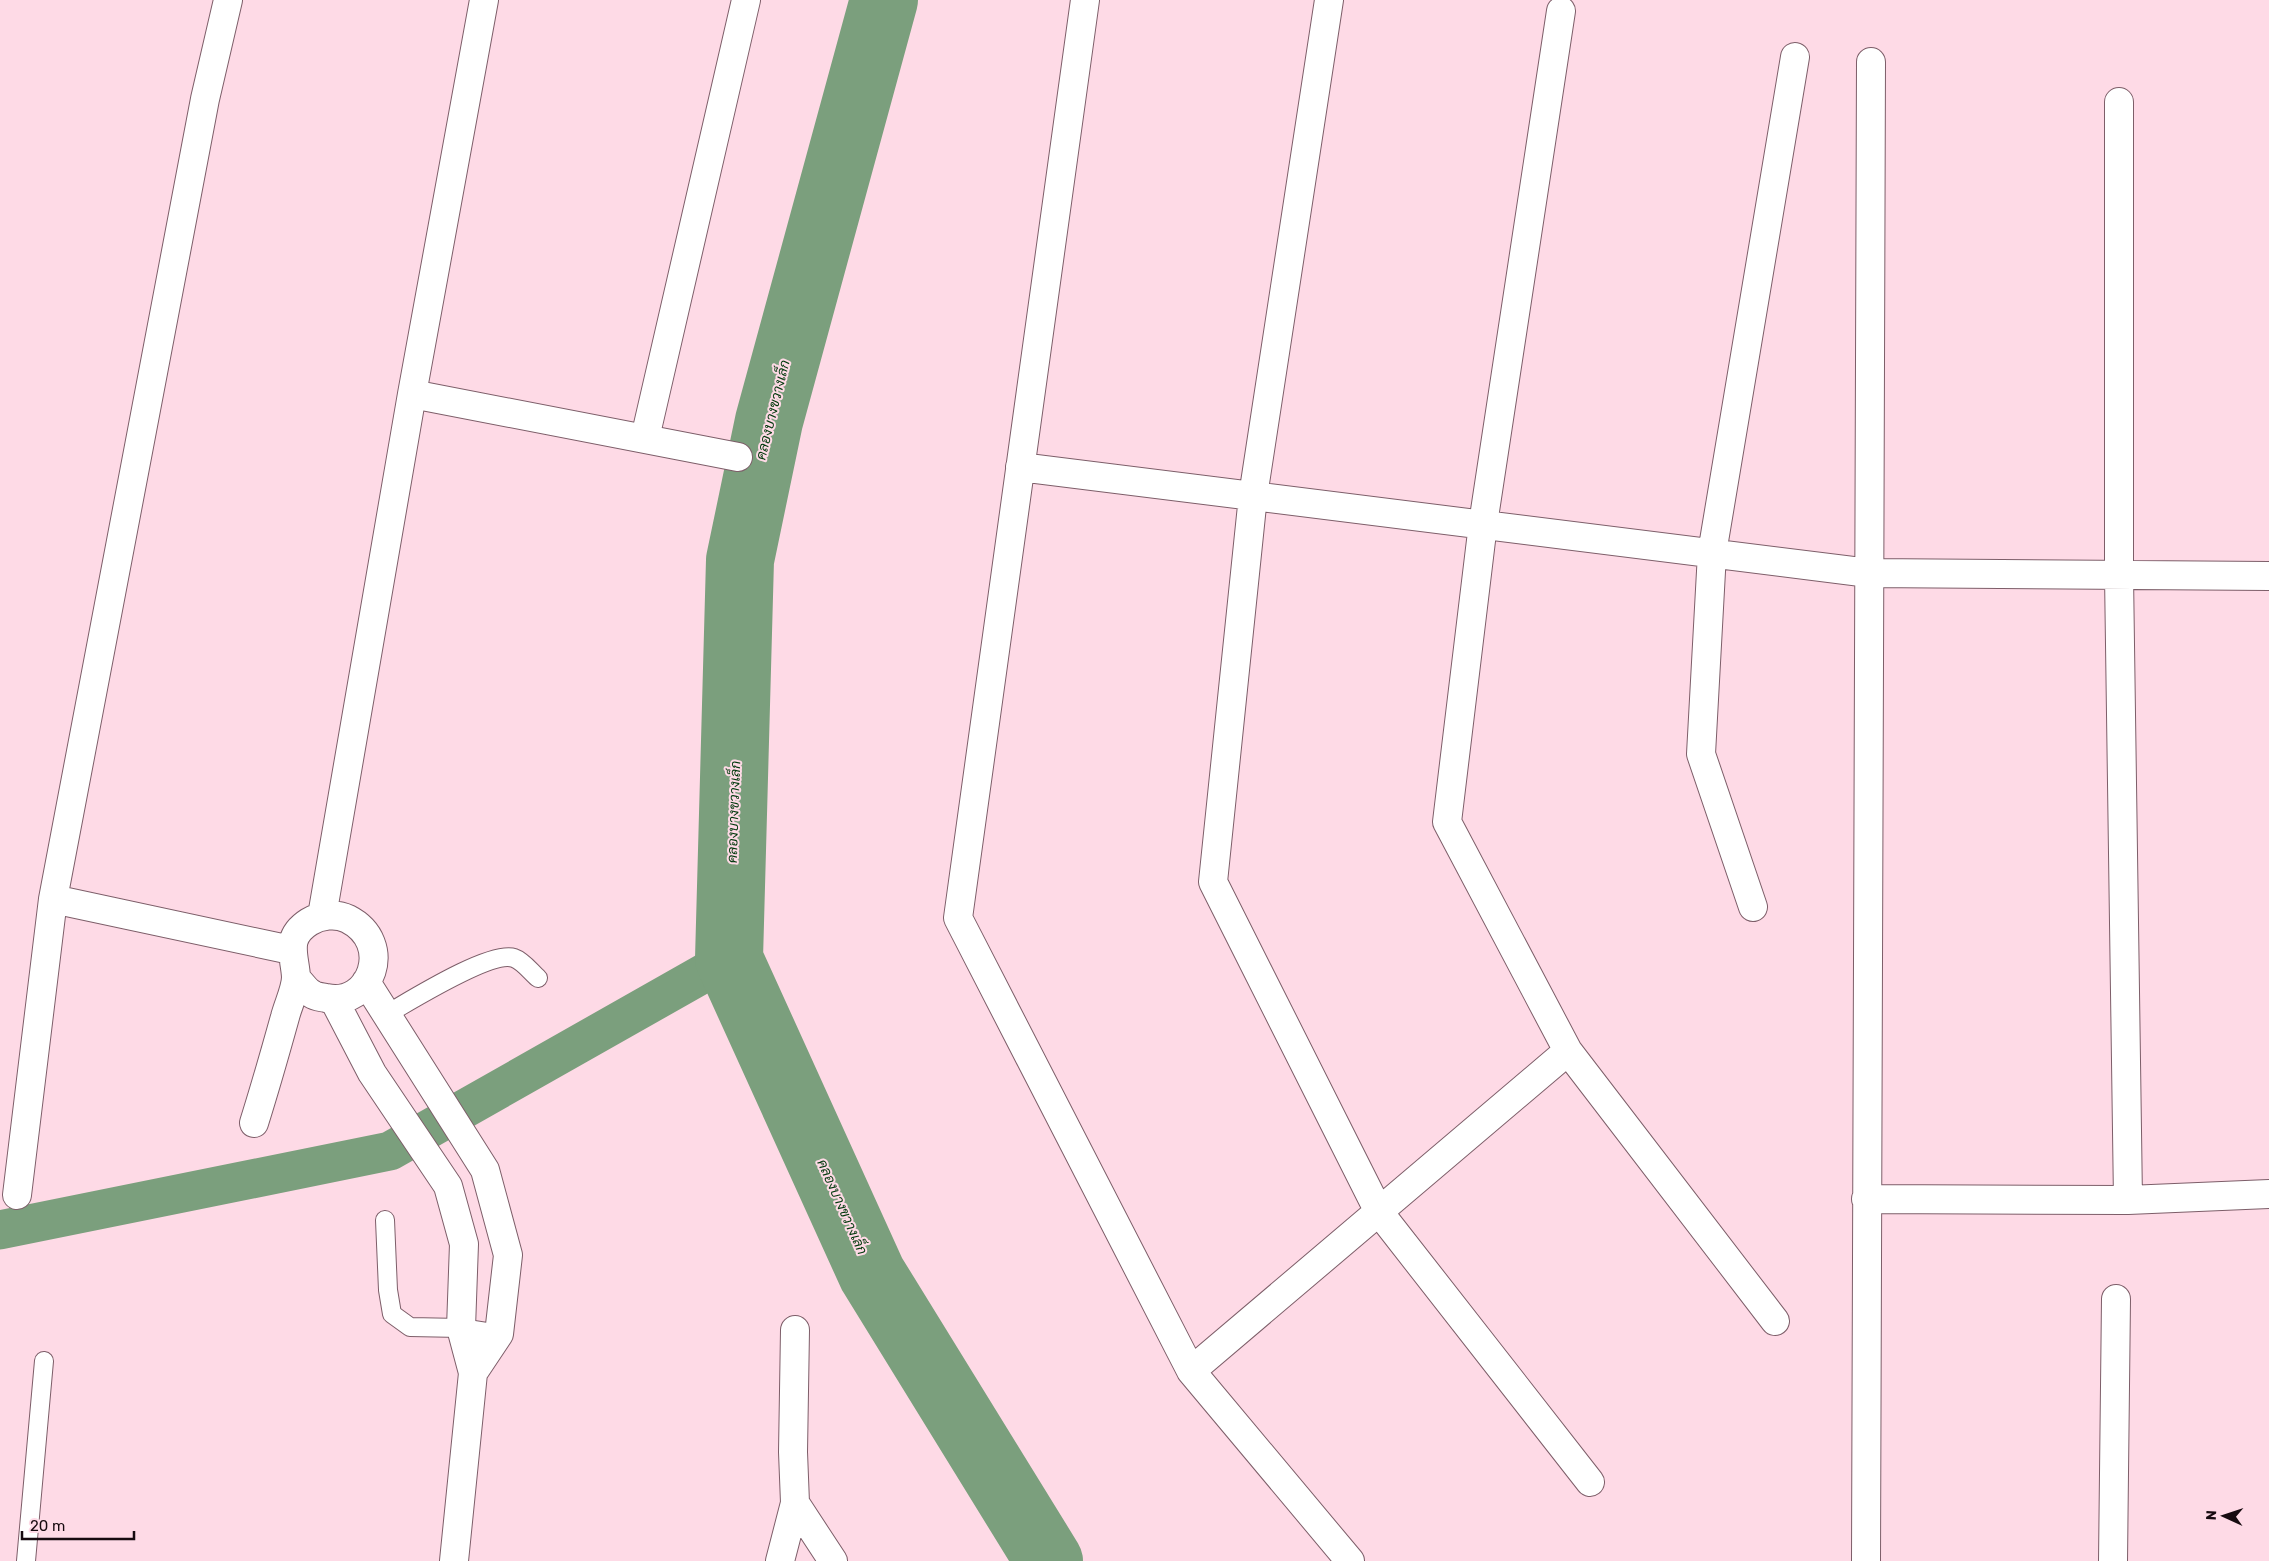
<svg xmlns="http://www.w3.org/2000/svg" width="2269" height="1561" viewBox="0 0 2269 1561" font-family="Rubik,Sarabun,sans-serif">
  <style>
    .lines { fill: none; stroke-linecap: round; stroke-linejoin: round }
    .canal { stroke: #7b9f7d; stroke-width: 39 }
    .river { stroke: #7b9f7d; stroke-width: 68 }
    .service-casing { stroke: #7d5e69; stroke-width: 20 }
    .minor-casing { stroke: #7d5e69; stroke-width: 30 }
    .service { stroke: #fff; stroke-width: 18 }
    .minor { stroke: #fff; stroke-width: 28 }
    .labels { text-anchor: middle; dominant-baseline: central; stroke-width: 4; stroke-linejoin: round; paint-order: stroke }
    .water-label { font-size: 14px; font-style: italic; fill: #00390c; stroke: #fedae6 }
  </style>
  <rect width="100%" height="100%" fill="#fedae6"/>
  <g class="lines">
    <!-- canal -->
    <path class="canal" d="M0 1230 390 1151 729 959"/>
    <!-- river -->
    <path class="river" d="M884 0 769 421 740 560 729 959 872 1274 1049 1561"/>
    <defs>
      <path id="service" d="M387 1014C410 1001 491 950 514 958 523 961 531 972 538 978
        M385 1220 388 1290 392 1314 410 1327 461 1328 499 1334
        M26 1561 44 1361"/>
      <path id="minor" d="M1085 0 958 918 1191 1371 1350 1561
        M1329 0 1253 496 1213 882 1379 1212 1590 1482
        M1561 11 1483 524 1447 822 1568 1051 1775 1321
        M2119 102V575L2128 1200
        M412 394 738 457
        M645 438 746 0
        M1020 467 1869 573 2269 576
        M53 899 291 950
        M1753 907 1701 754 1712 553 1795 57
        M322 916 412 394 484 0
        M366 982 485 1170 508 1255 499 1334 473 1373
        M334 1000 372 1073 448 1186 464 1244 461 1328 473 1373 454 1561
        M254 1123C265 1088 275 1053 285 1017 288 1005 296 989 296 977 295 956 284 938 309 922 320 915 336 913 348 919 395 943 371 1008 326 998 322 997 316 997 312 994 306 991 301 983 296 978
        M17 1195 53 899 205 99 228 0
        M1866 1199 2128 1200 2269 1194
        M795 1330 793 1452 795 1503 833 1561
        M1191 1371 1568 1051
        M780 1561 795 1503
        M1866 1561 1871 62
        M2113 1561 2116 1299"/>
    </defs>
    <!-- service casing -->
    <use href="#service" class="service-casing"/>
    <!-- minor casing -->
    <use href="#minor" class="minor-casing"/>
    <!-- service -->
    <use href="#service" class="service"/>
    <!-- minor -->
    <use href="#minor" class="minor"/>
  </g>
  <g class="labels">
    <!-- water labels -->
    <g class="water-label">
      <text transform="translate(773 410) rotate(-76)">คลองบางขวางเล็ก</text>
      <text transform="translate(734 812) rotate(-88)">คลองบางขวางเล็ก</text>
      <text transform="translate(842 1207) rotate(66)">คลองบางขวางเล็ก</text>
    </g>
  </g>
  <!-- north arrow -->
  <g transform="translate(2224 1516) rotate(273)" stroke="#fedae6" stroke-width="4" paint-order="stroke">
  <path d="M0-4L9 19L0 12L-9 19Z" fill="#170b10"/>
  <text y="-8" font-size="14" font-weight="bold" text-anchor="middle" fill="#170b10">N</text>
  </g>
  <!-- scale -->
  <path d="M22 1531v8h112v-8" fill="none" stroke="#170b10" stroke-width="2.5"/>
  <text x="30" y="1531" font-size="15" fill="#170b10" stroke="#fedae6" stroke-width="4" paint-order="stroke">20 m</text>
</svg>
